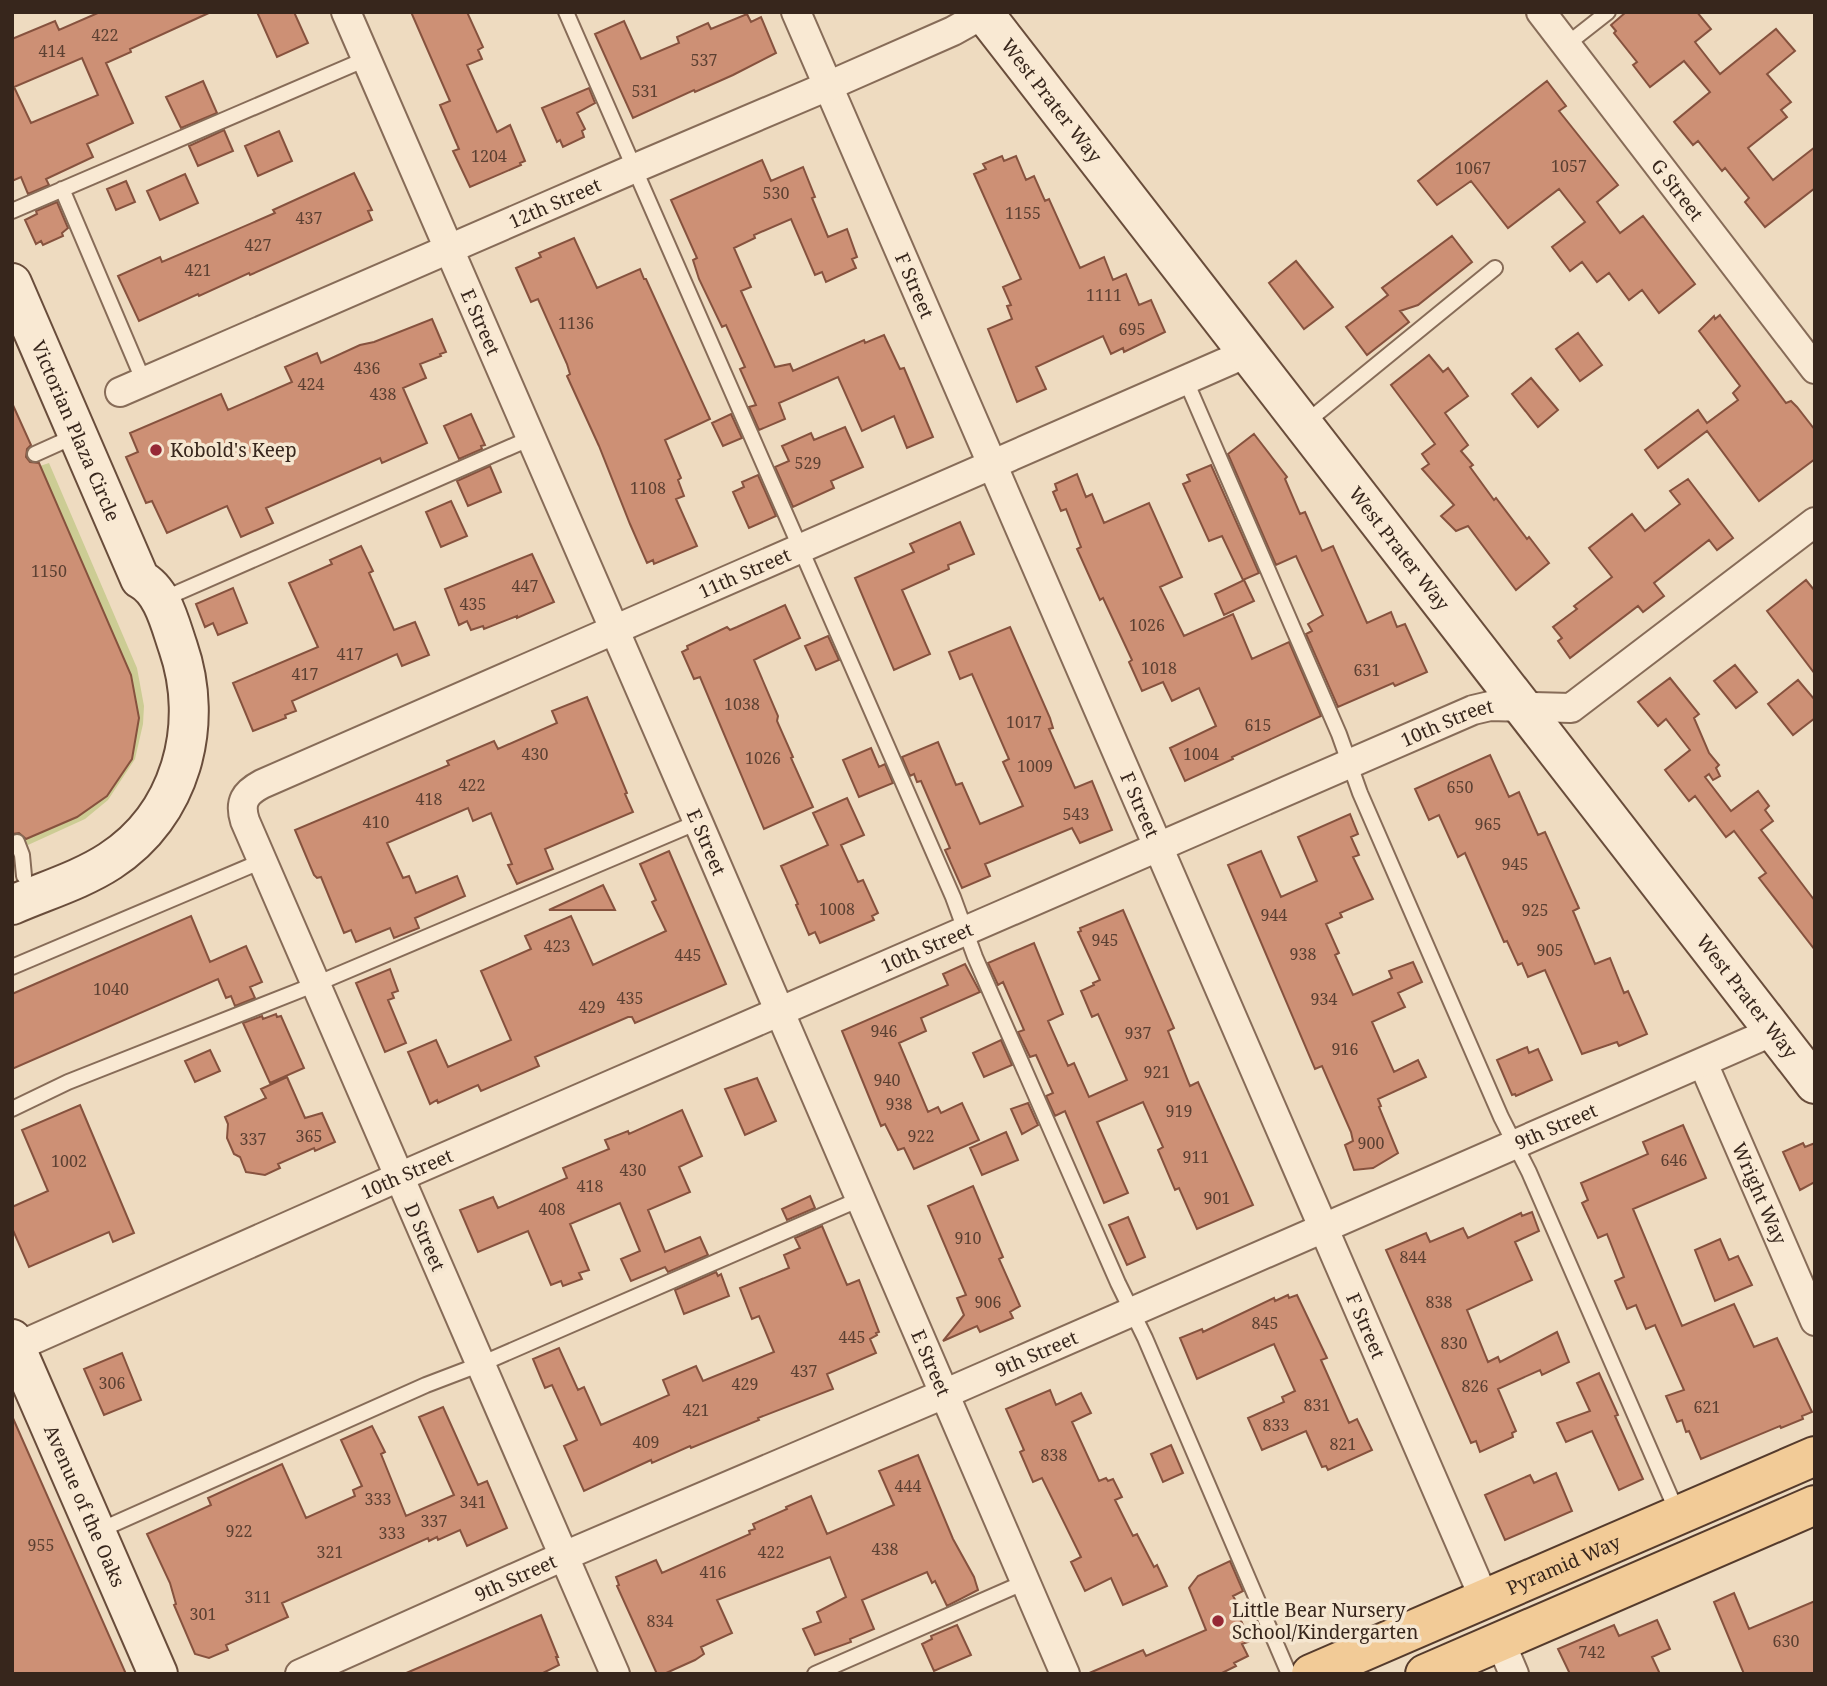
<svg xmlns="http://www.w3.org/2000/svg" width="1827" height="1686" font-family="'Noto Serif',serif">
<rect width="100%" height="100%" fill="#eedbc0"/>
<path fill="#cccc94" d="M49,463L137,668L144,706L143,724L135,759L108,800L85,819L28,845L25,839L77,817L132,759L139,718L131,675L40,466Z"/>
<path fill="#cd9075" stroke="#86523e" stroke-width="2" fill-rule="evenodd" d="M100,12H211L130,49L131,52L106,63L133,123L87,144L93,157L46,179L49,185L28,194L21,177L12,181V39L55,21L59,30ZM82,58L98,95L31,123L14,87Z
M257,12H294L308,43L277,57Z
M411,12H467L483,47L478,50L482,59L467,65L497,132L510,125L525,161L520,163L521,165L470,187L453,151L459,149L440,105L450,101Z
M1626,12H1697L1711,29L1695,42L1720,74L1776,29L1795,51L1767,74L1791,102L1781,110L1787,117L1748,148L1773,180L1815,147V188L1765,227L1745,202L1749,198L1725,168L1722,171L1698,141L1693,145L1674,122L1710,92L1684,61L1650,87L1633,65L1637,62L1614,33L1616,31L1611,25Z
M747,14L751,22L761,17L776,53L733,75L695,92L694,90L633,118L595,34L624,21L641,59L679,43L677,37L708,23L711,29Z
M203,81L217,113L181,128L166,97Z
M1547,81L1566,106L1559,111L1618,185L1597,202L1620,233L1643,216L1695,284L1659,313L1642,290L1629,300L1609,273L1597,282L1582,262L1570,271L1552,247L1585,222L1559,189L1508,228L1471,181L1437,205L1418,181Z
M589,88L595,103L577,113L585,129L582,131L584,137L563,147L560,140L557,142L542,108Z
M224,130L233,151L198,166L189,146Z
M279,131L292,161L258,176L245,146Z
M1002,156L1004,161L1016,156L1026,180L1034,176L1045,201L1049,199L1080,268L1104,257L1113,280L1126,274L1139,305L1151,300L1165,332L1124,352L1123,348L1111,354L1103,336L1036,367L1046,389L1017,402L988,329L1012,319L1007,306L1011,305L1003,287L1021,279L974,174L986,169L983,164Z
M762,160L771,181L803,167L815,197L812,198L828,237L847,229L857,257L852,259L856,268L826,282L822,272L815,275L791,219L754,235L755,238L734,248L751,287L741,291L775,367L790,364L793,371L864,340L865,343L884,335L900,369L904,368L933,437L907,448L894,416L862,431L838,377L779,403L785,419L759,430L749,407L756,405L740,369L745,367L726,325L722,327L699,279L693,260L697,258L671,200Z
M354,173L372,210L368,211L372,220L250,275L249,273L199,296L198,294L139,321L118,276L160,257L162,262L275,213L273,210Z
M185,174L198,203L160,220L147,191Z
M126,181L135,202L116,210L107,189Z
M57,202L68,228L62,233L63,236L43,245L41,241L36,244L25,220L37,214L36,211Z
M1452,236L1472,262L1418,305L1400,311L1409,322L1367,355L1346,327L1388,295L1382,288Z
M574,238L597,288L640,269L644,279H646L710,419L665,440L681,478L678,480L684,496L676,499L697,546L654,564L653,560L647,563L630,524L599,446L567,376L570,374L567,364L538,299L531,302L516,268L541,257L539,253Z
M1296,261L1333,307L1304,329L1269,283Z
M1720,315L1786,403L1791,401L1797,407L1815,430V459L1759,501L1707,431L1658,468L1645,450L1698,410L1707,423L1738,400L1733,393L1740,386L1699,331L1714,316L1715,319Z
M432,319L446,352L440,354L441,356L420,364L426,378L403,388L427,443L382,463L380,458L266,508L273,523L241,537L227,506L167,533L152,501L146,503L126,457L138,452L130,433L221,394L228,410L292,382L285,367L317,353L321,363L360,345L374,342Z
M1578,333L1602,365L1580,381L1556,349Z
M1429,355L1443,372L1448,368L1468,396L1445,413L1468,445L1461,451L1473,465L1470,467L1494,500L1496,498L1527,539L1529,537L1549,563L1516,590L1468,526L1456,531L1441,516L1454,505L1422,469L1429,464L1422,454L1435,444L1391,385Z
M1531,378L1558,410L1538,427L1512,394Z
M12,403L31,445L27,449L26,457L30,462L39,463L131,675L139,718L132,759L107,796L77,817L26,839L19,833L12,834Z
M471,414L485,445L481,446L482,449L459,459L444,426Z
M731,414L742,438L723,446L712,423Z
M845,427L863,467L831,481L834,488L793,507L775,467L789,461L782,446L811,433L814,440Z
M1254,434L1287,477L1285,479L1300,514L1305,512L1322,551L1333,546L1367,623L1391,612L1397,627L1405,624L1427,672L1395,686L1393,683L1338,707L1306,634L1312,631L1308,624L1323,615L1296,556L1276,565L1228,454Z
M1211,465L1259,573L1243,580L1222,536L1209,541L1183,484L1190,481L1187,475Z
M490,466L501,492L468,506L457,481Z
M1077,474L1086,497L1092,494L1104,523L1149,503L1182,577L1160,587L1184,636L1233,614L1252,659L1289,642L1321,716L1232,757L1233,759L1185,781L1170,748L1216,726L1199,688L1172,701L1163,682L1142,691L1129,662L1132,660L1103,598L1100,600L1077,549L1081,547L1066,509L1061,511L1053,492L1057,490L1055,484Z
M758,475L776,516L749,528L733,492L744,487L742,482Z
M1688,479L1733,538L1717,550L1709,540L1654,583L1664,596L1643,612L1638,606L1570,658L1558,641L1562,638L1553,627L1577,609L1574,606L1612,577L1589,548L1632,514L1645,531L1680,504L1670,491Z
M451,501L467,536L441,547L426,512Z
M960,522L974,554L948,565L949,569L902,590L930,654L894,670L855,578L914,552L910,544Z
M361,546L373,571L369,573L394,630L415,622L429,655L402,666L397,654L292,701L296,711L285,715L286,718L253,731L233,683L318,647L289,583L332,564L330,560Z
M532,554L554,602L517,618V616L484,629L483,626L471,630L467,621L459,625L445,589Z
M1244,580L1254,601L1224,615L1215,594Z
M1806,580L1815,591V674L1767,611Z
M233,588L247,623L218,635L213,623L205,627L196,604Z
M785,605L800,638L754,660L778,716L777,721L793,757L791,758L813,807L764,829L700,677L694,679L682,652L688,649L687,646L727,627L730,630L737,627Z
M1010,627L1050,718L1053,728L1049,729L1075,788L1092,781L1112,830L1080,843L1072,828L985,864L990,876L962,888L945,850L950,848L921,781L917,782L914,774L910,776L902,757L938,742L956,785L962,783L980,824L1023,806L1003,762L1009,759L972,674L960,679L949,652Z
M828,636L839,660L816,670L805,646Z
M1735,665L1757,692L1736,708L1714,681Z
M1670,678L1699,714L1694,718L1709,753L1719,765L1716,768L1720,776L1713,780L1709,774L1705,777L1731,811L1758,791L1769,806L1765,810L1773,821L1761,830L1815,901V950L1759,878L1766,873L1734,831L1726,837L1695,796L1689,801L1665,770L1690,750L1666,719L1658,726L1638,702Z
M1798,680L1815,700V718L1793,735L1768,704Z
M587,697L627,793L625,794L633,812L545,849L553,869L517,884L508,865L512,864L491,813L473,821L468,808L387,843L403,878L409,876L416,893L457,876L465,896L415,918L419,928L394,938L390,928L356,942L351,930L344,933L321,877L317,878L314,875L295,830L449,765L447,761L494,741L498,749L557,723L552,711Z
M871,748L879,767L885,764L893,783L859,797L843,760Z
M1490,755L1509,797L1519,792L1538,835L1545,832L1579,908L1573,911L1595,964L1610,958L1624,993L1628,991L1647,1034L1619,1046L1617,1042L1582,1054L1545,970L1528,977L1522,963L1518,965L1507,941L1504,942L1465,853L1458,857L1439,815L1429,820L1415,789Z
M847,798L864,835L841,845L858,882L863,880L878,913L872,916L874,920L820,943L815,932L809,935L796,905L798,904L781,866L828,845L813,813Z
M1350,814L1358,834L1351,837L1359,855L1353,857L1373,899L1340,913L1342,917L1326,924L1339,953L1335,955L1353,995L1392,978L1389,971L1413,962L1422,982L1398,993L1405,1007L1372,1022L1394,1072L1418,1060L1426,1077L1378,1099L1381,1106L1379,1107L1398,1153L1373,1168L1354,1170L1345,1145L1353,1141L1351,1132L1322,1066L1315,1069L1228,865L1261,851L1281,897L1317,881L1298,837Z
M669,851L726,984L635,1023L632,1017H628L591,1033L535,1057L539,1066L481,1091L478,1085L438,1103L437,1100L430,1104L408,1052L436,1040L448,1067L511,1040L481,971L531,949L525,936L571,916L593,965L666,931L652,902L656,900L640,864Z
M603,885L615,910H549Z
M1123,910L1174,1028L1168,1031L1190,1086L1198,1082L1253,1205L1197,1229L1179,1188L1175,1190L1158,1150L1163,1147L1143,1102L1097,1122L1128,1193L1104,1203L1065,1111L1055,1116L1046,1096L1053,1093L1036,1055L1030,1057L1018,1032L1024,1030L1003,982L998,985L988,963L1034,943L1063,1014L1048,1021L1068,1066L1074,1063L1089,1097L1127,1080L1098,1014L1092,1017L1081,991L1094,985L1093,983L1100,980L1078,932L1081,931L1080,928Z
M191,916L210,962L246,946L262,982L250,987L255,998L235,1006L231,996L226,998L218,979L12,1069V994Z
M965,964L980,992L921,1018L926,1031L899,1043L928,1112L938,1107L941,1113L962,1103L979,1140L914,1169L904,1148L898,1150L885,1124L881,1126L842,1031L948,985L943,974Z
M390,969L398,991L392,993L394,998L388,1000L406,1043L385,1052L356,983Z
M276,1014L277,1017L281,1016L304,1068L270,1083L243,1023L262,1016L263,1019Z
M1001,1040L1012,1065L984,1077L973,1053Z
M1527,1047L1529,1053L1538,1049L1552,1080L1516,1096L1515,1094L1512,1095L1497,1060Z
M210,1050L220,1071L195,1082L185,1061Z
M287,1077L305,1118L322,1113L335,1142L315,1151L314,1148L278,1164L280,1168L265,1175L246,1172L240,1157L234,1154L227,1138L228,1124L225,1117L266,1098L261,1089Z
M757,1078L776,1121L745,1135L725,1089Z
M1028,1103L1038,1125L1022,1134L1011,1109Z
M80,1105L134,1233L113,1242L109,1232L29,1267L12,1228V1207L48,1191L22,1130Z
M682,1110L702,1156L679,1167L690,1192L648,1210L665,1252L700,1237L708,1255L668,1272L665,1267L631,1281L621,1259L640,1251L620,1203L570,1224L589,1270L579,1273L582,1279L563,1286L561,1281L551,1285L528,1231L478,1252L460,1210L493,1197L498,1208L567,1178L563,1168L609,1149L605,1140L628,1131L629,1134Z
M1683,1125L1706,1178L1633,1209L1682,1326L1734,1304L1754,1347L1777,1338L1812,1412L1802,1416L1803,1419L1781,1428L1780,1426L1701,1459L1689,1431L1686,1432L1682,1420L1677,1422L1666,1396L1684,1390L1655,1325L1646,1329L1636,1305L1627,1309L1615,1281L1624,1277L1607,1234L1598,1238L1582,1203L1588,1200L1581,1183L1648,1154L1643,1142Z
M1006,1132L1018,1160L982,1175L970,1148Z
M1803,1143L1805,1147L1815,1143V1182L1800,1190L1783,1152Z
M973,1186L1003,1257L999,1259L1020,1306L1010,1312L1013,1318L980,1332L977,1326L943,1341L964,1315L957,1298L966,1295L928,1206Z
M810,1196L815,1208L787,1220L782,1209Z
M1532,1212L1539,1231L1515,1242L1532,1280L1467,1310L1488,1362L1498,1357L1500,1362L1557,1332L1569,1362L1542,1375L1540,1370L1498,1389L1516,1431L1512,1433L1513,1437L1480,1452L1476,1441L1471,1443L1386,1250L1426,1233L1430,1242L1463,1228L1468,1238L1521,1213L1522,1216Z
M1128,1217L1145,1257L1127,1265L1109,1225Z
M822,1226L847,1285L859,1280L879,1332L876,1333L877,1335L870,1339L876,1353L827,1374L833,1389L758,1418L759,1420L691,1448L690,1446L652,1463L651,1460L584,1491L564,1446L577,1440L552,1385L545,1388L533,1359L559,1348L578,1390L584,1387L601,1425L669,1395L663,1380L696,1366L703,1381L774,1352L759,1316L752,1319L740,1288L789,1268L784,1255L800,1248L795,1238Z
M1720,1239L1729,1260L1738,1256L1752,1285L1715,1301L1695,1250Z
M716,1272L718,1276L721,1274L729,1296L684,1314L675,1290Z
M1288,1295L1289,1298L1297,1295L1327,1358L1321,1360L1349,1423L1357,1419L1372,1450L1328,1470L1326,1466L1322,1467L1306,1431L1262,1450L1248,1418L1284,1402L1282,1397L1295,1391L1274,1344L1197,1379L1180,1338L1202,1329L1203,1332L1274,1298L1275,1301Z
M122,1353L141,1400L104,1415L84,1369Z
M1599,1373L1618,1415L1615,1416L1643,1479L1619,1490L1592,1431L1566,1442L1557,1423L1590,1411L1577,1383Z
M1050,1390L1056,1405L1081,1393L1091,1413L1072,1422L1099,1481L1106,1478L1108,1481L1113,1479L1122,1497L1115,1500L1133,1536L1137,1534L1154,1567L1157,1565L1167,1586L1123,1605L1111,1578L1085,1591L1071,1562L1081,1557L1042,1478L1033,1482L1020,1452L1024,1450L1006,1409Z
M443,1407L478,1485L487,1481L507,1528L467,1546L460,1530L438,1540L437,1537L429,1541L428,1538L282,1603L288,1617L226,1645L228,1650L209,1658L195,1654L174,1605L176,1604L170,1583L147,1534L211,1505L208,1498L282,1464L306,1518L355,1496L353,1490L362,1486L341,1440L372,1426L385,1452L381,1454L406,1516L454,1495L419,1417Z
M12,1416L126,1674H12Z
M1171,1445L1183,1473L1163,1482L1151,1454Z
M918,1455L953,1539L974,1577L978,1590L947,1606L935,1581L932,1583L927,1572L862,1600L874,1629L850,1639L851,1642L815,1655L803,1629L821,1622L817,1612L846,1597L830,1557L717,1600L732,1633L701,1647L704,1654L695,1660L664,1674H657L617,1586L619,1585L616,1577L656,1560L662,1573L750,1534L749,1531L755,1529L753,1524L787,1509L786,1507L811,1496L827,1534L894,1505L879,1471Z
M1556,1473L1572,1511L1505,1540L1485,1495L1530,1475L1534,1483Z
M1230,1561L1243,1591L1233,1596L1236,1601L1233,1604L1245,1629L1241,1631L1248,1642L1242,1644L1248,1656L1234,1663L1236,1666L1220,1674H1087L1143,1650L1146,1656L1206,1630L1189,1588L1198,1576Z
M1734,1593L1749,1629L1815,1601V1674H1744L1714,1602Z
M541,1615L558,1657H556L559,1665L541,1674H404Z
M1657,1620L1670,1649L1652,1657L1660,1674H1570L1558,1649L1614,1625L1619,1636Z
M957,1625L971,1655L934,1671L922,1644L932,1639L931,1636Z"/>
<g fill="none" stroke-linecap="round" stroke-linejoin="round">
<g stroke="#876c58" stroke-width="18">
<path id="lane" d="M566,12L953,897L975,957L1118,1283L1145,1338L1289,1674
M1566,45L1608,12
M62,189L144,382
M12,211L366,59
M1186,381L1339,734L1360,793L1501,1117L1529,1172L1678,1514
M1304,424L1495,268
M35,454L75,436
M161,600L531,438
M17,842L22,855L24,876
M12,967L262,861
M12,1109L68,1082L316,984L698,822
M98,1531L426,1385L481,1364L860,1199
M815,1674L1025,1582"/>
</g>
<g stroke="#876c58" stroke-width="32">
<g id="street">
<path id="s1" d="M346,12L698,822L1065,1674"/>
<path id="s2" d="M796,12L1484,1598"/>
<path id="s3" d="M1541,12L1815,369"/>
<path id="s4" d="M120,392L633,169L828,86L953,31L987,12"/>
<path id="s5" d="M1703,1063L1815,1321"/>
<path id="s6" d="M12,1349L399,1177L1473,710L1490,706L1571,708L1815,522"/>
<path d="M1500,1641L1514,1674"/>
<path id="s7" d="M300,1674L564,1556L944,1394L1774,1031"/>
<path id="s8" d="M615,1674L245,821C239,802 245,793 262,784L1247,353"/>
</g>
</g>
<g stroke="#694d3b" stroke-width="42">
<g id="secondary">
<path id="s9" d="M983,12L1815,1084"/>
<path id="s10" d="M12,283L140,579C163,591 170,624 178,647C205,725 181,815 110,861C81,880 44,891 12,905"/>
<path id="s11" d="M12,1339L158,1674"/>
</g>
</g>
<g stroke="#553b2c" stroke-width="42">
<g id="primary">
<path id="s12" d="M1311,1674L1815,1456"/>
<path d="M1425,1674L1815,1505"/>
</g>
</g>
<use href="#lane" stroke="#f9e9d3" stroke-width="14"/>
<use href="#street" stroke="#f9e9d3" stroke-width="28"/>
<use href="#secondary" stroke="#f9e9d3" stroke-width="38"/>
<use href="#primary" stroke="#f2cb97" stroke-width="38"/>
</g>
<g fill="#962835" stroke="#f5e6d0" stroke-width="2.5">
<circle cx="156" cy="450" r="7"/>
<circle cx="1218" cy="1621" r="7"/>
</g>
<g text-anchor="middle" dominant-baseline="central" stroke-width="7" stroke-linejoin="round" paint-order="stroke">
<g font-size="16" fill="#5c4032">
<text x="105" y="35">422</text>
<text x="52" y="51">414</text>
<text x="704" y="60">537</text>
<text x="645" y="91">531</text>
<text x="489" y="156">1204</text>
<text x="1569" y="166">1057</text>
<text x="1473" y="168">1067</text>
<text x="776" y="193">530</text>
<text x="1023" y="213">1155</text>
<text x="309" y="218">437</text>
<text x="258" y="245">427</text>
<text x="198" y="270">421</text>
<text x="1104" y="295">1111</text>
<text x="576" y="323">1136</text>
<text x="1132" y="329">695</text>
<text x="367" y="368">436</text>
<text x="311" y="384">424</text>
<text x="383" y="394">438</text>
<text x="808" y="463">529</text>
<text x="648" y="488">1108</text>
<text x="49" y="571">1150</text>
<text x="525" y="586">447</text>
<text x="473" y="604">435</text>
<text x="1147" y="625">1026</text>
<text x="350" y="654">417</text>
<text x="1159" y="668">1018</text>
<text x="1367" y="670">631</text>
<text x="305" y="674">417</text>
<text x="742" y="704">1038</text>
<text x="1024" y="722">1017</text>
<text x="1258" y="725">615</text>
<text x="535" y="754">430</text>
<text x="1201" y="754">1004</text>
<text x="763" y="758">1026</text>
<text x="1035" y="766">1009</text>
<text x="472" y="785">422</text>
<text x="1460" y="787">650</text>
<text x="429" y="799">418</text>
<text x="1076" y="814">543</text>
<text x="376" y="822">410</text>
<text x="1488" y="824">965</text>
<text x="1515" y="864">945</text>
<text x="837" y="909">1008</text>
<text x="1535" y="910">925</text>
<text x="1274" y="915">944</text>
<text x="1105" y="940">945</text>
<text x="557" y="946">423</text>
<text x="1550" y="950">905</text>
<text x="1303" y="954">938</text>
<text x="688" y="955">445</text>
<text x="111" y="989">1040</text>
<text x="630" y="998">435</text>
<text x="1324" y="999">934</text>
<text x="592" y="1007">429</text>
<text x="884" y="1031">946</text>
<text x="1138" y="1033">937</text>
<text x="1345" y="1049">916</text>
<text x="1157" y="1072">921</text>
<text x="887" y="1080">940</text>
<text x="899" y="1104">938</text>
<text x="1179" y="1111">919</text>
<text x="309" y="1136">365</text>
<text x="921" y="1136">922</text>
<text x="253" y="1139">337</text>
<text x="1371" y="1143">900</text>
<text x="1196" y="1157">911</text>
<text x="1674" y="1160">646</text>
<text x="69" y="1161">1002</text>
<text x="633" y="1170">430</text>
<text x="590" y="1186">418</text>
<text x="1217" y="1198">901</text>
<text x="552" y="1209">408</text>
<text x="968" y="1238">910</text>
<text x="1413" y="1257">844</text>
<text x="988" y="1302">906</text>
<text x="1439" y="1302">838</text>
<text x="1265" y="1323">845</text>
<text x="852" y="1337">445</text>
<text x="1454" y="1343">830</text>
<text x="804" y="1371">437</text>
<text x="112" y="1383">306</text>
<text x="745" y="1384">429</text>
<text x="1475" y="1386">826</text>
<text x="1317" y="1405">831</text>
<text x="1707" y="1407">621</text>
<text x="696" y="1410">421</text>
<text x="1276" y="1425">833</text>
<text x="646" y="1442">409</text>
<text x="1343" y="1444">821</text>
<text x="1054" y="1455">838</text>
<text x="908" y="1486">444</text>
<text x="378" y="1499">333</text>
<text x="473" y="1502">341</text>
<text x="434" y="1521">337</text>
<text x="239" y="1531">922</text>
<text x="392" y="1533">333</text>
<text x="41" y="1545">955</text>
<text x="885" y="1549">438</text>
<text x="330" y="1552">321</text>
<text x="771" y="1552">422</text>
<text x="713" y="1572">416</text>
<text x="258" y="1597">311</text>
<text x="203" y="1614">301</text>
<text x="660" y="1621">834</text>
<text x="1786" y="1641">630</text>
<text x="1592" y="1652">742</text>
</g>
<g font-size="19" fill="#37261c" stroke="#f5e6d0">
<text stroke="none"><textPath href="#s9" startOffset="112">West Prater Way</textPath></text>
<text stroke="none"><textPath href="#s3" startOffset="224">G Street</textPath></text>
<text stroke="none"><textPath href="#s4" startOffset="474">12th Street</textPath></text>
<text stroke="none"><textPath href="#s2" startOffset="298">F Street</textPath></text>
<text stroke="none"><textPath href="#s1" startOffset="338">E Street</textPath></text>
<text stroke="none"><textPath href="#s10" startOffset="161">Victorian Plaza Circle</textPath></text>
<text stroke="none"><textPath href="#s9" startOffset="679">West Prater Way</textPath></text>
<text stroke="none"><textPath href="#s8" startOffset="1502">11th Street</textPath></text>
<text stroke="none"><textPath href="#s6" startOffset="1566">10th Street</textPath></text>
<text stroke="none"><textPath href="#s2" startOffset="864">F Street</textPath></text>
<text stroke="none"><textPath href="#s1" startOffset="905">E Street</textPath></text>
<text stroke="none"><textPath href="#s6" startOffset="999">10th Street</textPath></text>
<text stroke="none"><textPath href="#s9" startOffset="1246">West Prater Way</textPath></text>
<text stroke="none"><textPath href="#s7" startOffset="1370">9th Street</textPath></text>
<text stroke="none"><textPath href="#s6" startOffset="432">10th Street</textPath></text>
<text stroke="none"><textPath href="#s5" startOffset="142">Wright Way</textPath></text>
<text transform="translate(425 1237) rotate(66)">D Street</text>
<text stroke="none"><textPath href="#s2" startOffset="1432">F Street</textPath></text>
<text stroke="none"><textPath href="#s7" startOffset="803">9th Street</textPath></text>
<text stroke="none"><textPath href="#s1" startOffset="1472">E Street</textPath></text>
<text stroke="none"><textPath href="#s11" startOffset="182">Avenue of the Oaks</textPath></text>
<text stroke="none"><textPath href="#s12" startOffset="275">Pyramid Way</textPath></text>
<text stroke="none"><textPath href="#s7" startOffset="236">9th Street</textPath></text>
</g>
<g font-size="19" fill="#37261c" stroke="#f5e6d0" text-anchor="start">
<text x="170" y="450">Kobold's Keep</text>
<text x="1232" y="1610">Little Bear Nursery<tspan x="1232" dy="22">School/Kindergarten</tspan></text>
</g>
</g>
<rect width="1827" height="1686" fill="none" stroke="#37261c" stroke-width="28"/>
</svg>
